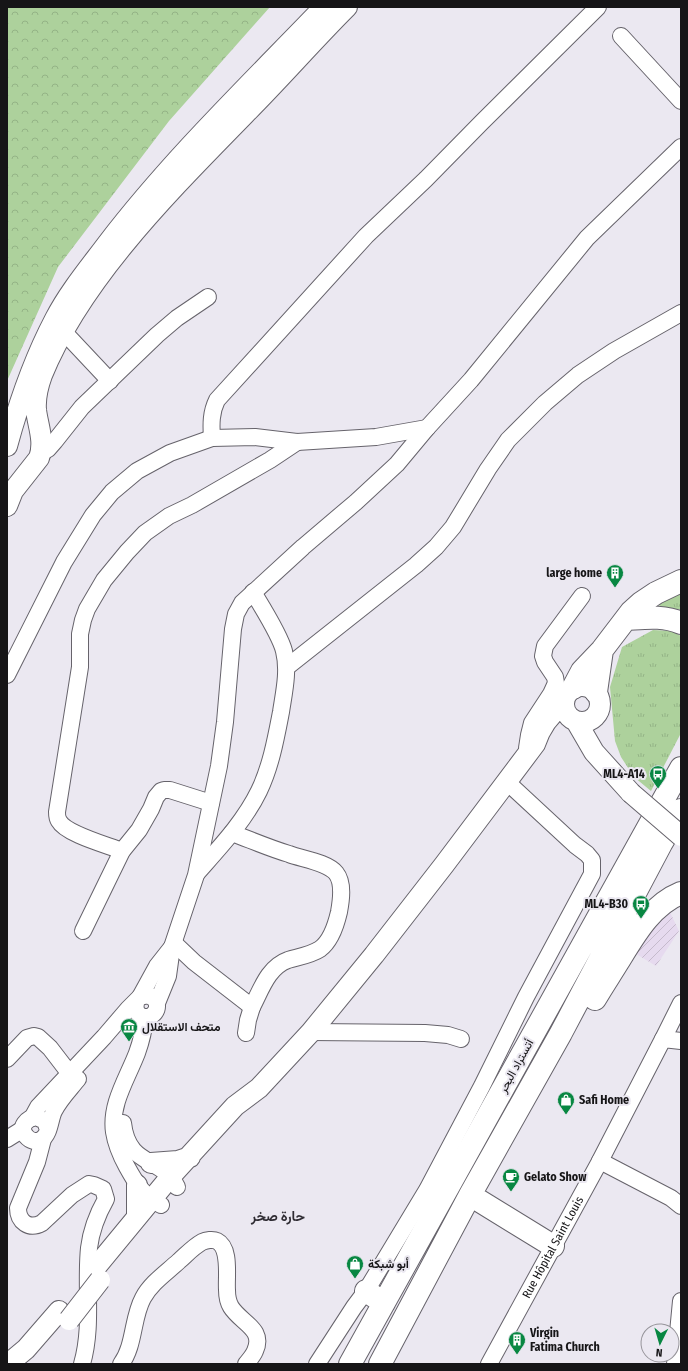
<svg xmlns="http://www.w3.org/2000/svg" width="688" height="1371" font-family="'Fira Sans Condensed',Vazirmatn,sans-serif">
<defs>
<pattern id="industrial-furrows" width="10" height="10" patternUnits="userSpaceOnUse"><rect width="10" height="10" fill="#e6daef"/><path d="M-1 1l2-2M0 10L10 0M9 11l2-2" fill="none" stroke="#c5bacc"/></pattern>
<pattern id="grass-tufts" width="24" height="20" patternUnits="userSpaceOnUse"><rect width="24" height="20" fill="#add19c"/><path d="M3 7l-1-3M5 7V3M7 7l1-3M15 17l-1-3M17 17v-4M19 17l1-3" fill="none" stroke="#94b386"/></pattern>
<pattern id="forest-crowns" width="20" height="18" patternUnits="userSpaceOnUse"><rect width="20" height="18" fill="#add19c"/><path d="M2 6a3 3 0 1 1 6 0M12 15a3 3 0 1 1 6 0" fill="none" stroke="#94b386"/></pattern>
</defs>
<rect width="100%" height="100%" fill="#ebe8f1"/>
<path fill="url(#industrial-furrows)" d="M668,908L679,931L656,966L633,952Z"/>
<path fill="url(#grass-tufts)" d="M681,593V610L678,609H662L658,604Z
M653,630L672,631L681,636V733L651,791L634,777L621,757L615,741L610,687L622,647Z"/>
<path fill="url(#forest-crowns)" d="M7,7H270L169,121L58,267L7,381Z"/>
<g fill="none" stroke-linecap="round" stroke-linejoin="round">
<g stroke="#66636b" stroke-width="18">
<g id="minor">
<path d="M621,36L681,101"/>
<path d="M63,331L110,381"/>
<path d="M212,438C211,424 211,412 217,400L366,236L426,179L482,122L598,7"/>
<path d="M41,453L48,449L55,441L82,407L157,335L177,318L208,297"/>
<path d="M287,667L416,565L436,547L453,527L488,469L508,440L545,403L578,375L614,351L681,313"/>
<path d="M7,675L64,562L93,515L112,492L137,471L170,453L212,438L255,437L297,442L376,437L427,428"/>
<path d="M527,748L529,735L532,723L551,694L556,683L555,677L545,662L543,656L545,646L582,596"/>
<path d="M122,851C107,845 66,834 59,821C57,818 57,815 57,812L80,667V634L83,620L87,609L104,580L127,552L145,533L169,516L192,505L270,460L297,442"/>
<path d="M197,873C219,848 244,822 259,791C271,766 276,738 281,712C284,692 289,671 284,651C280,635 262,607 253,592"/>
<path d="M83,931L122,851L139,830L151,809L156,797L161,791L164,790H170L211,803"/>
<path d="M174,943L194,962L252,1007C261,990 268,967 288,960C298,957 311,955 320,949C331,941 336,925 339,912C341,901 344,883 336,873C327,862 302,859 289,854C269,848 251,840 232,833"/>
<path d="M140,997L157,966L172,947"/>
<path d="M157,1003L168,976L172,947L196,875L219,766L225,722L233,629L236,614L242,603L303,547L356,502L397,464L427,428L471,380L587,238L681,147"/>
<path d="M145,1017C144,1030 141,1042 137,1053C127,1079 110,1104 114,1132C116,1145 121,1156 127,1167C137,1185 142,1194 161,1205"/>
<path d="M311,1032L425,1033L448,1035L461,1039"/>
<path d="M246,1033L248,1020L252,1007"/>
<path d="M663,1039L681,1003"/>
<path d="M7,1059L27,1038L34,1036L38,1037L50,1048L70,1074"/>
<path d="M32,1118L38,1107L104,1037L128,1009L140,997L148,995L155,999C159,1007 157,1013 149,1017C138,1018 133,1010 137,1000"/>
<path d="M123,1123C128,1168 162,1156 177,1187"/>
<path d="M48,1130L45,1121L36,1117C27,1118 18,1127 26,1136C30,1141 37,1143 42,1139C50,1134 50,1119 54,1111C60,1099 70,1089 78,1079"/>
<path d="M7,1139L23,1129"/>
<path d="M43,1139L37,1162L18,1208C18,1222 29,1230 42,1223L72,1195L89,1184L94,1185L103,1189L106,1199C97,1215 91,1231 89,1248C85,1287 93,1326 82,1364"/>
<path d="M600,1161L671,1198L681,1206"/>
<path d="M121,1364C135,1345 132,1318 143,1298C151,1283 166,1273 179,1261C186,1255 193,1247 202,1242C206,1240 213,1239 217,1241C231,1248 226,1277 227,1290C227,1296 228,1302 231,1307C241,1323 265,1329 255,1351C253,1356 249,1360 246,1364"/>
<path d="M317,1364L354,1307L366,1291L427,1190L482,1086L526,997L592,874V860L587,854L575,845L506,781"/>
<path id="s1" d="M489,1364L600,1161L663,1039L681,1041"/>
<path d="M675,1364L681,1301"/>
</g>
</g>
<g stroke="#66636b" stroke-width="22">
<path id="major" d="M7,446C19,402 34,359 55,319C69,292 89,268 107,244C172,159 250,84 324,7
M7,506L13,491L39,458C45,442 38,426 36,410C35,398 38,386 42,375C82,277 172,189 245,114C280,79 312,42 347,7
M564 704a18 18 0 1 1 36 0a18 18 0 1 1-36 0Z
M576,721L594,752L631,793
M151,1163L178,1161L190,1157
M137,1185V1217
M91,1273L171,1176L235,1106L259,1088L311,1032L374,955L444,865L535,744C540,729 550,714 563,705
M8,1364L26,1349L59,1311"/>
</g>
<g stroke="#66636b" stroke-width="24">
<path id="highway" d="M626,619C644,618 663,615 681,623
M573,688L582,671L602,650L631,612L641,603L656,593L681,581
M596,692L602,650
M595,999C602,987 610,975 618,962C634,936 651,905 681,893
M470,1195L553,1246
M366,1291L384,1303
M350,1364L681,768
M380,1364L470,1195L561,1033L661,844L681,810"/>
</g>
<use href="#minor" stroke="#fff" stroke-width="16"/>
<use href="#major" stroke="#fff" stroke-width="20"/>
<use href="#highway" stroke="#fff" stroke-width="22"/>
<g stroke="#66636b" stroke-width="22" stroke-linecap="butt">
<path id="major-bridge" d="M631,793L681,836
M69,1320L100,1280"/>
</g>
<use href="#major-bridge" stroke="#fff" stroke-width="20"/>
</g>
<defs>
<g id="building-pin" transform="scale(0.9)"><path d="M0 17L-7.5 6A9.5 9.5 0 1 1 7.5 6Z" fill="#088742" stroke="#ebe8f1"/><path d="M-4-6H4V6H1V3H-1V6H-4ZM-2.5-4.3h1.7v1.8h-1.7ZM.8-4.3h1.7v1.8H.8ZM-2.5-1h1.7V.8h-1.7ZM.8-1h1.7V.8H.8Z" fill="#fff"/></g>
<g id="bus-pin" transform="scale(0.9)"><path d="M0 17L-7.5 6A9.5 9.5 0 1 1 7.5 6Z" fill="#088742" stroke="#ebe8f1"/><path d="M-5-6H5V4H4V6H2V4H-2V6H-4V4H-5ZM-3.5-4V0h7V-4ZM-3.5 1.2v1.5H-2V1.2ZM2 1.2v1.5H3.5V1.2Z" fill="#fff"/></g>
<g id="museum-pin" transform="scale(0.9)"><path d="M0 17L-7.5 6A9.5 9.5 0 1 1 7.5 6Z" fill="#088742" stroke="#ebe8f1"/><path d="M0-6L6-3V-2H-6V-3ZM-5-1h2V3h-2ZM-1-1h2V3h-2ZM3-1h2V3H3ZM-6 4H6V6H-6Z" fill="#fff"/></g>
<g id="shop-pin" transform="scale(0.9)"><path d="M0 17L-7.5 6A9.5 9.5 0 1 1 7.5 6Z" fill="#088742" stroke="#ebe8f1"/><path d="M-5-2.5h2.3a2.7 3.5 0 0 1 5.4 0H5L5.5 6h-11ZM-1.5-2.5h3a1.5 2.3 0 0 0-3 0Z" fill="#fff"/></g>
<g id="cafe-pin" transform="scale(0.9)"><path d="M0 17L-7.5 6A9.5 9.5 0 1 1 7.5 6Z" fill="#088742" stroke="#ebe8f1"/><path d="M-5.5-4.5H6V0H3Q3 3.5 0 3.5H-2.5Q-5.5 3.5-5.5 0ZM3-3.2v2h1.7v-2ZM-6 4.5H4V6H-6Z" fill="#fff"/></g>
</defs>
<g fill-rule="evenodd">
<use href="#building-pin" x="615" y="573"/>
<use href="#bus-pin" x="658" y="774"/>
<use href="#bus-pin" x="641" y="904"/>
<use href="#museum-pin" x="129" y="1027"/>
<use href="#shop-pin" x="566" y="1100"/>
<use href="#cafe-pin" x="511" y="1177"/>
<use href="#shop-pin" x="355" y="1264"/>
<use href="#building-pin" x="517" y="1340"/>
</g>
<g text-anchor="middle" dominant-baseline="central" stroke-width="4" stroke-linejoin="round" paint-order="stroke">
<g font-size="12" font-weight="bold" fill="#161517" stroke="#ebe8f1" text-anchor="start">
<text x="602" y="573" text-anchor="end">large home</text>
<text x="645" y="774" text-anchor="end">ML4-A14</text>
<text x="628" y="904" text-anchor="end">ML4-B30</text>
<text x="142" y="1027">متحف الاستقلال</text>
<text x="579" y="1100">Safi Home</text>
<text x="524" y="1177">Gelato Show</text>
<text x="368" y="1264">أبو شبكة</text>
<text x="530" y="1333">Virgin<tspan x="530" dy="14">Fatima Church</tspan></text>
</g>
<g font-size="12" fill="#161517" stroke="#ebe8f1">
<text transform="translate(516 1066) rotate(-61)">أتستراد البحر</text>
<text stroke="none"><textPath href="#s1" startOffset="133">Rue Hôpital Saint Louis</textPath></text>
</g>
<g font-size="14" font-weight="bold" fill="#2f2c33" stroke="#ebe8f1">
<text x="278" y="1216">حارة صخر</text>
</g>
</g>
<rect width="688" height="1371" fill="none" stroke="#161517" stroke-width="16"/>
<g transform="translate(660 1343) rotate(185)"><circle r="19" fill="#ebe8f1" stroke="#96949a"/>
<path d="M0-3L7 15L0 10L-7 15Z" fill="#088742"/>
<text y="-6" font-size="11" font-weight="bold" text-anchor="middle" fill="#161517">N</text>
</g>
</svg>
